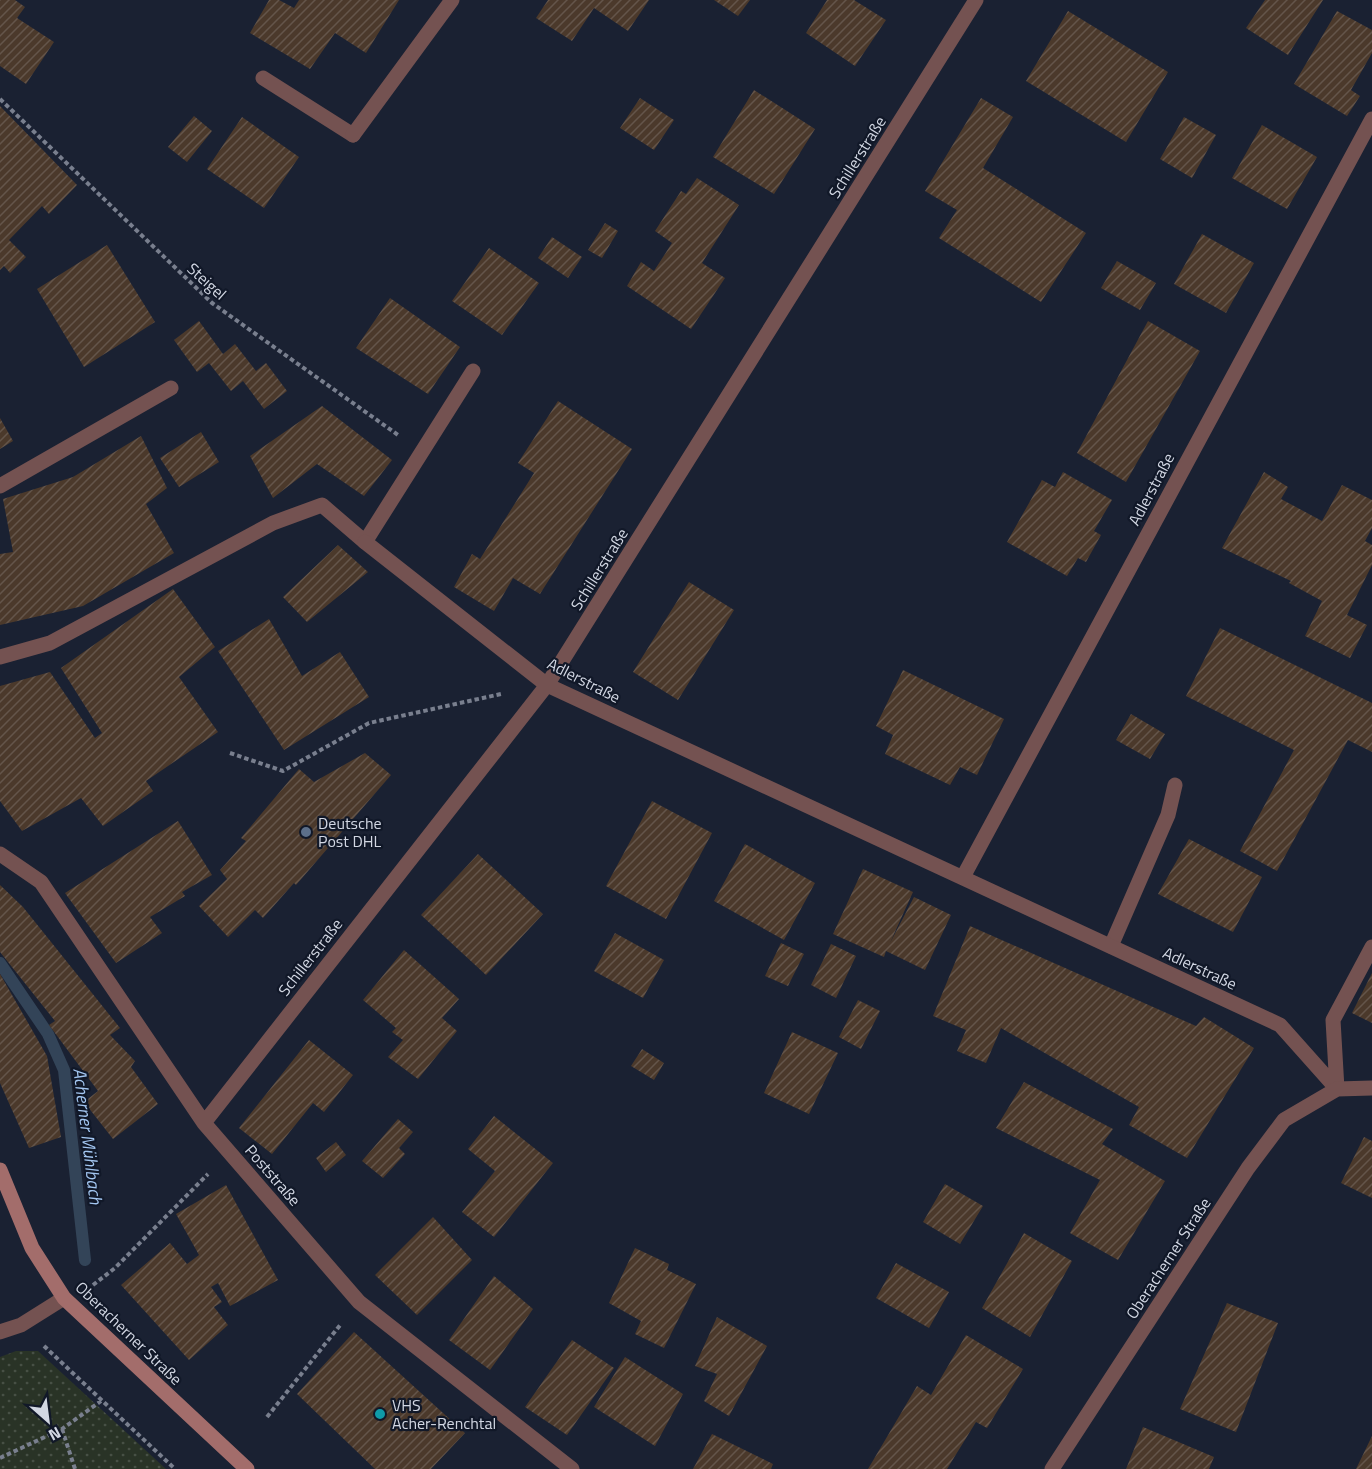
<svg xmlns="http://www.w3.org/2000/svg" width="1372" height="1469" font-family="'Titillium Web',sans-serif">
<defs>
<pattern id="park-dots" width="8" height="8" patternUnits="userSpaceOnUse" patternTransform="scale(1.5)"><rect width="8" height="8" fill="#293326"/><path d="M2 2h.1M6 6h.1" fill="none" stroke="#475045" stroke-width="1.8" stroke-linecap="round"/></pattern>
<pattern id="building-hatch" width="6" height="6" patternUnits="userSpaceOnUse" patternTransform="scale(1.5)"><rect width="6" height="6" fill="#4b392b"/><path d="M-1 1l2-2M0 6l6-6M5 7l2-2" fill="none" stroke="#64554a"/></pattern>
</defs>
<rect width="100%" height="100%" fill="#1a2132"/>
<path fill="url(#park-dots)" d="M16,1351H38L166,1469H0V1357Z"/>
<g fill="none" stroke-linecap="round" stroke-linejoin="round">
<path stroke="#334458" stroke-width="12" d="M0,963L48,1034L64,1070L85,1260"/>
</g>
<path fill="url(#building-hatch)" d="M0,0H15L25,7L17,18L54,42L26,84L0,66Z
M269,0H279L294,8L299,0H399L366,53L335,33L310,69L250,33Z
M548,0H649L628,31L594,8L572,41L536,18Z
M714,0H750L738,16Z
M827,0H854L886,20L855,66L806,33Z
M1265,0H1323L1288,55L1246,28Z
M1068,11L1168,72L1126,142L1026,81Z
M1337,11L1372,30V53L1351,90L1360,96L1347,116L1294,84Z
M754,90L815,129L774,194L713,157Z
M640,98L674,120L654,150L620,128Z
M981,98L1013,117L983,168L1086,233L1041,302L939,238L957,210L925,191Z
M0,106L77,185L49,214L42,206L9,240L26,257L10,273L4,266L0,270Z
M194,116L212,131L187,162L168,147Z
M242,117L299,157L264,208L207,169Z
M1184,117L1216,135L1192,178L1160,159Z
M1262,125L1317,157L1287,209L1232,178Z
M697,178L739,205L702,263L725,278L691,329L627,286L641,262L654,271L672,243L655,231L681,191L686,194Z
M605,223L618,231L602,258L588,250Z
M1202,234L1254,263L1226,313L1174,284Z
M552,237L582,257L568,278L538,258Z
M107,245L155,322L84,367L37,289Z
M489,248L539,283L502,335L452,301Z
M1117,261L1156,283L1140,310L1101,288Z
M390,298L460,347L428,394L356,348Z
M199,321L223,354L235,344L256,371L266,363L287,391L264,409L243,381L231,391L209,363L197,372L174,340Z
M1148,321L1200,351L1126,482L1077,453Z
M558,401L632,449L540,594L513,578L494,611L454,587L472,554L480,559L534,473L518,463Z
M322,406L392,460L364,496L317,464L273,498L250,456Z
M0,418L13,441L0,449Z
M201,432L219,462L179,487L160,458Z
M141,436L167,488L146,504L174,553L83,606L0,625V554L13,552L3,499L73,477Z
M1063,472L1112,500L1094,531L1101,535L1086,562L1078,558L1067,576L1007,542L1042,480L1055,487Z
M1264,472L1288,487L1281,499L1322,521L1342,485L1372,500V528L1365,541L1372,545V565L1347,615L1367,625L1350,658L1305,636L1322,601L1289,583L1291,581L1222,548Z
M338,545L368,572L307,622L283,597Z
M689,582L734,610L678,700L633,672Z
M173,589L215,647L179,677L218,732L146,781L153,791L103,826L81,798L22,831L0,801V686L50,672L95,738L102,733L61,668Z
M269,619L302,676L340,652L369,697L284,750L218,651Z
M1220,628L1372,703V752L1348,740L1277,871L1240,851L1294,750L1186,696Z
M903,670L1004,719L977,775L960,767L950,785L885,754L893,735L876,726Z
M1131,714L1165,734L1150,759L1116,740Z
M365,753L391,775L296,885L294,883L263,918L255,910L228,937L199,906L227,879L220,870L246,841L241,838L299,769L314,782Z
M652,801L712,833L666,919L606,886Z
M178,821L212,875L182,892L185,896L150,917L162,933L116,963L65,893Z
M1189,839L1262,877L1233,932L1158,894Z
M745,844L815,883L784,940L714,901Z
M478,854L543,914L486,975L421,915Z
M863,869L913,892L890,943L914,897L951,915L925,970L886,951L884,957L833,934Z
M0,885L23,907L120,1028L110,1035L135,1061L131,1067L158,1104L113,1139L84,1102L98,1091L49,1025L55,1021L0,952Z
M970,926L1196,1026L1204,1017L1254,1048L1187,1158L1129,1125L1139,1107L1001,1028L986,1063L957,1051L966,1030L933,1016Z
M615,933L664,960L643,998L594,971Z
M781,943L804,954L788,986L765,976Z
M831,944L856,956L836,998L811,985Z
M404,950L459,999L442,1018L457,1031L418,1079L388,1057L403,1040L392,1032L396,1028L363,1000Z
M1372,973V1023L1352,1013Z
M0,974L47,1056L61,1137L29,1148L0,1083Z
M858,1000L880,1011L861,1049L839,1037Z
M792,1032L838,1053L809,1114L764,1093Z
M309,1040L353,1075L324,1112L313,1103L272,1154L239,1128Z
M642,1049L664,1063L654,1080L631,1066Z
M1024,1082L1113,1129L1102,1144L1165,1181L1118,1260L1070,1233L1100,1180L996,1128Z
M494,1116L553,1163L494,1237L462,1212L495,1171L468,1149Z
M398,1119L413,1132L399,1148L405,1154L383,1178L362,1161Z
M1364,1137L1372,1141V1198L1341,1183Z
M336,1142L346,1155L326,1172L316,1158Z
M945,1184L983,1206L960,1244L923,1222Z
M226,1185L278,1280L230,1306L218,1283L211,1287L222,1302L214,1307L228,1325L189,1360L121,1285L170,1243L187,1264L199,1255L176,1214Z
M433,1217L472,1260L417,1315L375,1275Z
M1024,1233L1072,1261L1030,1337L982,1308Z
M635,1248L669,1264L667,1270L696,1284L664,1348L635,1334L641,1321L609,1303Z
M896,1263L949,1292L929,1328L876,1298Z
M494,1276L533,1309L490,1370L449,1340Z
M1227,1303L1278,1323L1236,1432L1180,1409Z
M717,1317L767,1346L729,1416L704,1401L717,1374L695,1366Z
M354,1332L465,1433L431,1469H375L297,1394Z
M966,1335L1023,1369L987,1428L976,1422L947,1469H868L917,1386L931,1395Z
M572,1340L614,1368L567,1435L525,1407Z
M625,1357L683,1394L655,1446L594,1407Z
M1143,1427L1214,1457L1209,1469H1126Z
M712,1434L773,1464L771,1469H693Z
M1372,1436V1469H1356Z"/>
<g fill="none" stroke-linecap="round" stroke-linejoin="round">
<path stroke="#797f8e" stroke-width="4" stroke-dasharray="4.5 3" stroke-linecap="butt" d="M0,99L212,303L398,435
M230,753L283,771L369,723L501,694
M93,1285L115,1268L208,1174
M44,1346L175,1469
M267,1417L341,1324
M62,1429L75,1469
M0,1458L62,1429L101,1401"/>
<path stroke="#745251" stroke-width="15" d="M263,78L353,135
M0,486L171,388
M0,657L50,643L273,523L322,505L365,542L473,371
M1111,946L1168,815L1175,785
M0,1332L21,1325L64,1298"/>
<path stroke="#745251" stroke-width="15" d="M353,135L452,0
M365,542L547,685L1280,1025L1337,1089
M0,854L41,882L204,1123L359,1302L572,1469
M963,877L1372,119
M1337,1089L1333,1020L1372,947
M204,1123L547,685L976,0"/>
<path stroke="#745251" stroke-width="15" d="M1052,1469L1248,1168L1284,1120L1337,1089L1372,1088"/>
<path stroke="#a36d6b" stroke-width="15" d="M0,1170L32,1248L64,1298L247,1469"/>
</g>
<circle fill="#5c6f8a" stroke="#111828" stroke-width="2" cx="306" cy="832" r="6"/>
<circle fill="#0f9aa8" stroke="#111828" stroke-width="2" cx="380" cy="1414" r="6"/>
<g text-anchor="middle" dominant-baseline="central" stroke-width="4.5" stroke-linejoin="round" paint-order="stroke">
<g font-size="16" fill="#d2d7e3" stroke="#111828">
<text transform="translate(857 157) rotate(-58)">Schillerstraße</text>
<text transform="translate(207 281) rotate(42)">Steigel</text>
<text transform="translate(1151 489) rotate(-62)">Adlerstraße</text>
<text transform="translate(599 569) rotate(-58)">Schillerstraße</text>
<text transform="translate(584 680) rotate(27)">Adlerstraße</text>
<text transform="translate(310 957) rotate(-52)">Schillerstraße</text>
<text transform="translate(1200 968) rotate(25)">Adlerstraße</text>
<text transform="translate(273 1175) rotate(49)">Poststraße</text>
<text transform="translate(1168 1258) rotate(-57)">Oberacherner Straße</text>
<text transform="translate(129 1333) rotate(44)">Oberacherner Straße</text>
</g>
<g font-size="16" fill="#d2d7e3" stroke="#111828" text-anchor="start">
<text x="318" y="823">Deutsche<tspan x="318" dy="18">Post DHL</tspan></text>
<text x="392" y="1405">VHS<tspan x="392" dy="18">Acher-Renchtal</tspan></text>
</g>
<g font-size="18" font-style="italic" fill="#a3c6f1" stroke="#111828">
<text transform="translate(88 1136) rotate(83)">Acherner Mühlbach</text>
</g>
</g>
<g transform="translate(48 1421) rotate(152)" stroke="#111828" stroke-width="4.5" paint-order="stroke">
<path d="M0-4.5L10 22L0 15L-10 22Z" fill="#d2d7e3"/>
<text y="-9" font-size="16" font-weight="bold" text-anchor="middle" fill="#d2d7e3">N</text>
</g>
</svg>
